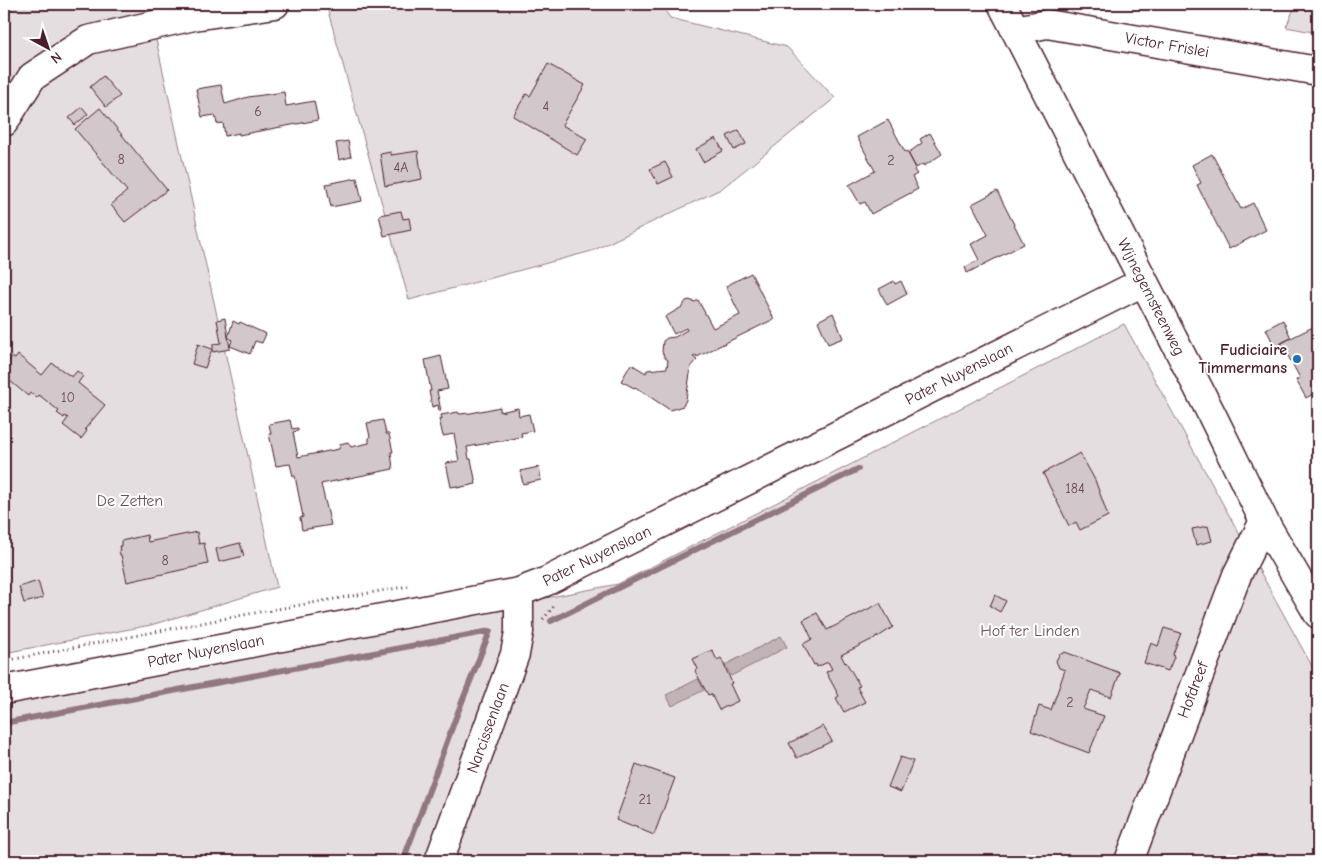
<svg xmlns="http://www.w3.org/2000/svg" width="1322" height="865" font-family="'Comic Neue',sans-serif">
<rect width="100%" height="100%" fill="#fff"/>
<filter id="ink" filterUnits="userSpaceOnUse"><feTurbulence type="fractalNoise" baseFrequency=".02" numOctaves="2"/><feDisplacementMap in="SourceGraphic" scale="10" xChannelSelector="R" yChannelSelector="G"/><feConvolveMatrix kernelMatrix="1 2 1 2 8 2 1 2 1" color-interpolation-filters="sRGB"/></filter>
<g filter="url(#ink)">
<path fill="#e5dee0" stroke="#987e86" d="M4,4H201L151,17L277,587L151,625L4,653Z
M326,4H661L670,18L787,47L835,98L721,189L592,251L409,300Z
M1296,4H1318V33L1286,27Z
M1124,324L1318,677V861H4V703L618,584Z"/>
<path fill="#c1b3b6" stroke="#91787e" d="M781,636L787,647L731,676L725,665Z
M698,679L704,690L672,706L666,695Z"/>
<g fill="none" stroke-linecap="round" stroke-linejoin="round">
<path stroke="#91787e" stroke-width="6" d="M551,621L858,469
M4,723L490,631L456,717L403,861"/>
</g>
<path fill="#d2c7cb" stroke="#4a1f2b" d="M548,64L585,85L562,125L587,139L577,155L513,116L526,94L530,96Z
M103,76L120,96L106,107L90,87Z
M221,85L225,104L248,97L284,92L286,106L314,101L318,120L239,135V133L225,136L223,123L217,124L215,115L202,117L196,89Z
M82,107L88,114L75,125L69,118Z
M100,108L167,190L125,222L111,205L127,191L75,129Z
M888,120L905,152L907,151L916,168L914,170L917,174L912,177L918,189L871,214L865,202L860,204L849,185L875,171L857,137Z
M739,130L746,144L734,150L727,136Z
M930,133L942,154L924,166L923,164L916,168L908,153L922,143L920,139Z
M716,138L723,151L703,162L696,149Z
M348,141L351,157L339,160L336,143Z
M418,151L422,179L385,186L380,154L391,152V155Z
M1212,154L1241,209L1253,203L1266,230L1229,249L1197,185L1201,183L1192,165Z
M665,162L673,177L658,184L650,169Z
M357,178L362,201L331,207L326,184Z
M997,191L1024,244L967,273L965,267L979,260L971,244L988,235L972,204Z
M401,211L403,219L409,218L411,230L384,236L379,215Z
M751,273L774,319L697,357L696,355L693,357L697,360L691,367L686,400L683,406L670,410L635,387L634,388L621,381L631,364L646,373L647,370L667,368L668,360L665,358L662,352L663,341L667,338L675,337L687,330L686,328L674,334L665,317L682,307L686,301L689,300L695,302L698,300L713,328L740,315L726,286Z
M894,281L895,284L901,281L907,294L887,305L879,289Z
M833,313L843,338L828,344L818,321Z
M225,318L230,349L213,352V344L221,343L217,320Z
M1283,320L1291,338L1275,347L1266,329Z
M233,321L239,324L240,322L266,334L262,343L255,341L250,354L230,346L232,340L228,337Z
M1313,327L1318,338V343L1316,344L1318,349V391L1306,398L1296,380L1300,378L1281,343Z
M198,344L212,349L205,368L192,364Z
M18,355L42,375L52,363L72,377L77,371L83,376L78,383L105,405L85,429L87,431L81,439L63,425L68,418L65,416L64,418L57,413L59,411L39,395L37,398L30,393L28,396L4,376L5,372L4,367L12,357L15,359Z
M441,356L448,389L437,391L441,411H439L438,405L432,407L429,391H431L425,360Z
M500,407V412L518,408L519,416L529,414L533,431L521,433L522,437L467,447L469,459H471L476,484L457,488V486L451,487L446,463L459,461L454,434L443,436L439,419H442L441,415L458,412L459,414L471,413Z
M290,420L292,429L298,428V431L293,432L298,457L339,449L340,444L348,442L351,447L369,443V437H370L367,423L383,420L386,434H389L393,452H391L393,469L321,484L331,525L302,530L300,518L303,517L295,476H293L290,464L276,466L269,434H271L269,424Z
M1080,453L1095,480L1108,516L1080,530L1076,522L1069,526L1043,473Z
M539,467L541,480L523,484L520,471Z
M1208,526L1212,541L1196,545L1192,529Z
M197,532L199,544L204,543L208,564L127,582L121,555H120L119,550H120L119,546H121V541L147,535L148,542Z
M240,543L244,556L219,562L216,549Z
M38,581L43,598L24,603L19,587Z
M995,595L1006,601L1000,612L990,606Z
M880,603L893,627L881,635L841,655L845,663L846,662L860,686L857,687L865,702L844,712L836,698L839,696L826,672L832,669L828,662L817,667L816,664L814,665L803,644L812,639L803,620L817,613L827,630Z
M1164,628L1181,633L1173,654L1174,657L1168,671L1144,663L1151,643L1158,646Z
M712,650L717,660L721,658L732,683L730,684L738,701L719,710L711,694L708,695L695,671L698,669L693,659Z
M1065,652L1120,673L1111,697L1091,690L1083,709L1104,716L1089,753L1031,731L1039,706L1051,710L1065,670L1059,668L1056,661L1059,655Z
M823,726L832,741L797,758L789,743Z
M900,757L913,761L901,792L888,787Z
M636,764L675,778L654,835L637,828L638,827L633,825V827L616,820Z"/>
<g fill="none" stroke-linecap="round" stroke-linejoin="round">
<g stroke="#4a1f2b" stroke-width="31">
<path id="minor" d="M1002,4L1212,415L1264,521L1318,614
M1015,30L1047,24L1318,71
M4,122L32,77L88,40L194,16L275,4
M4,690L519,592L545,582L1143,282
M439,861L515,654L519,632V592
M1129,861L1237,575L1264,521"/>
</g>
<path stroke="#4a1f2b" stroke-width="3" stroke-dasharray="1 4" stroke-linecap="butt" d="M543,619L555,605
M4,661L243,615L409,586"/>
<use href="#minor" stroke="#fff" stroke-width="28"/>
</g>
</g>
<circle fill="#1f6fb2" stroke="#fff" stroke-width="2" cx="1297" cy="359" r="5"/>
<g text-anchor="middle" dominant-baseline="central" stroke-width="4" stroke-linejoin="round" paint-order="stroke">
<g font-size="14" fill="#6c4953">
<text x="546" y="106">4</text>
<text x="258" y="111">6</text>
<text x="121" y="159">8</text>
<text x="891" y="160">2</text>
<text x="401" y="167">4A</text>
<text x="68" y="397">10</text>
<text x="1075" y="488">184</text>
<text x="165" y="560">8</text>
<text x="1070" y="702">2</text>
<text x="645" y="799">21</text>
</g>
<g font-size="16" fill="#4a1f2b" stroke="#fff">
<text transform="translate(1167 45) rotate(10)">Victor Frislei</text>
<text transform="translate(1151 297) rotate(63)">Wijnegemsteenweg</text>
<text transform="translate(959 374) rotate(-27)">Pater Nuyenslaan</text>
<text transform="translate(597 556) rotate(-26)">Pater Nuyenslaan</text>
<text transform="translate(206 651) rotate(-11)">Pater Nuyenslaan</text>
<text transform="translate(1193 690) rotate(-69)">Hofdreef</text>
<text transform="translate(488 728) rotate(-70)">Narcissenlaan</text>
</g>
<g font-size="16" font-weight="bold" fill="#4a1f2b" stroke="#fff" text-anchor="end">
<text x="1287" y="350">Fudiciaire<tspan x="1287" dy="18">Timmermans</tspan></text>
</g>
<g font-size="16" fill="#714f58" stroke="#fff">
<text x="130" y="501">De Zetten</text>
<text x="1030" y="631">Hof ter Linden</text>
</g>
</g>
<rect width="1322" height="865" fill="none" stroke="#fff" stroke-width="20"/>
<rect x="10" y="10" width="1302" height="845" fill="none" stroke="#4a1f2b" stroke-width="2" filter="url(#ink)"/>
<g transform="translate(48 48) rotate(140)" stroke="#ffffff" stroke-width="4" paint-order="stroke">
<path d="M0-4L9 19L0 12L-9 19Z" fill="#4a1f2b"/>
<text y="-8" font-size="14" font-weight="bold" text-anchor="middle" fill="#4a1f2b">N</text>
</g>
</svg>
